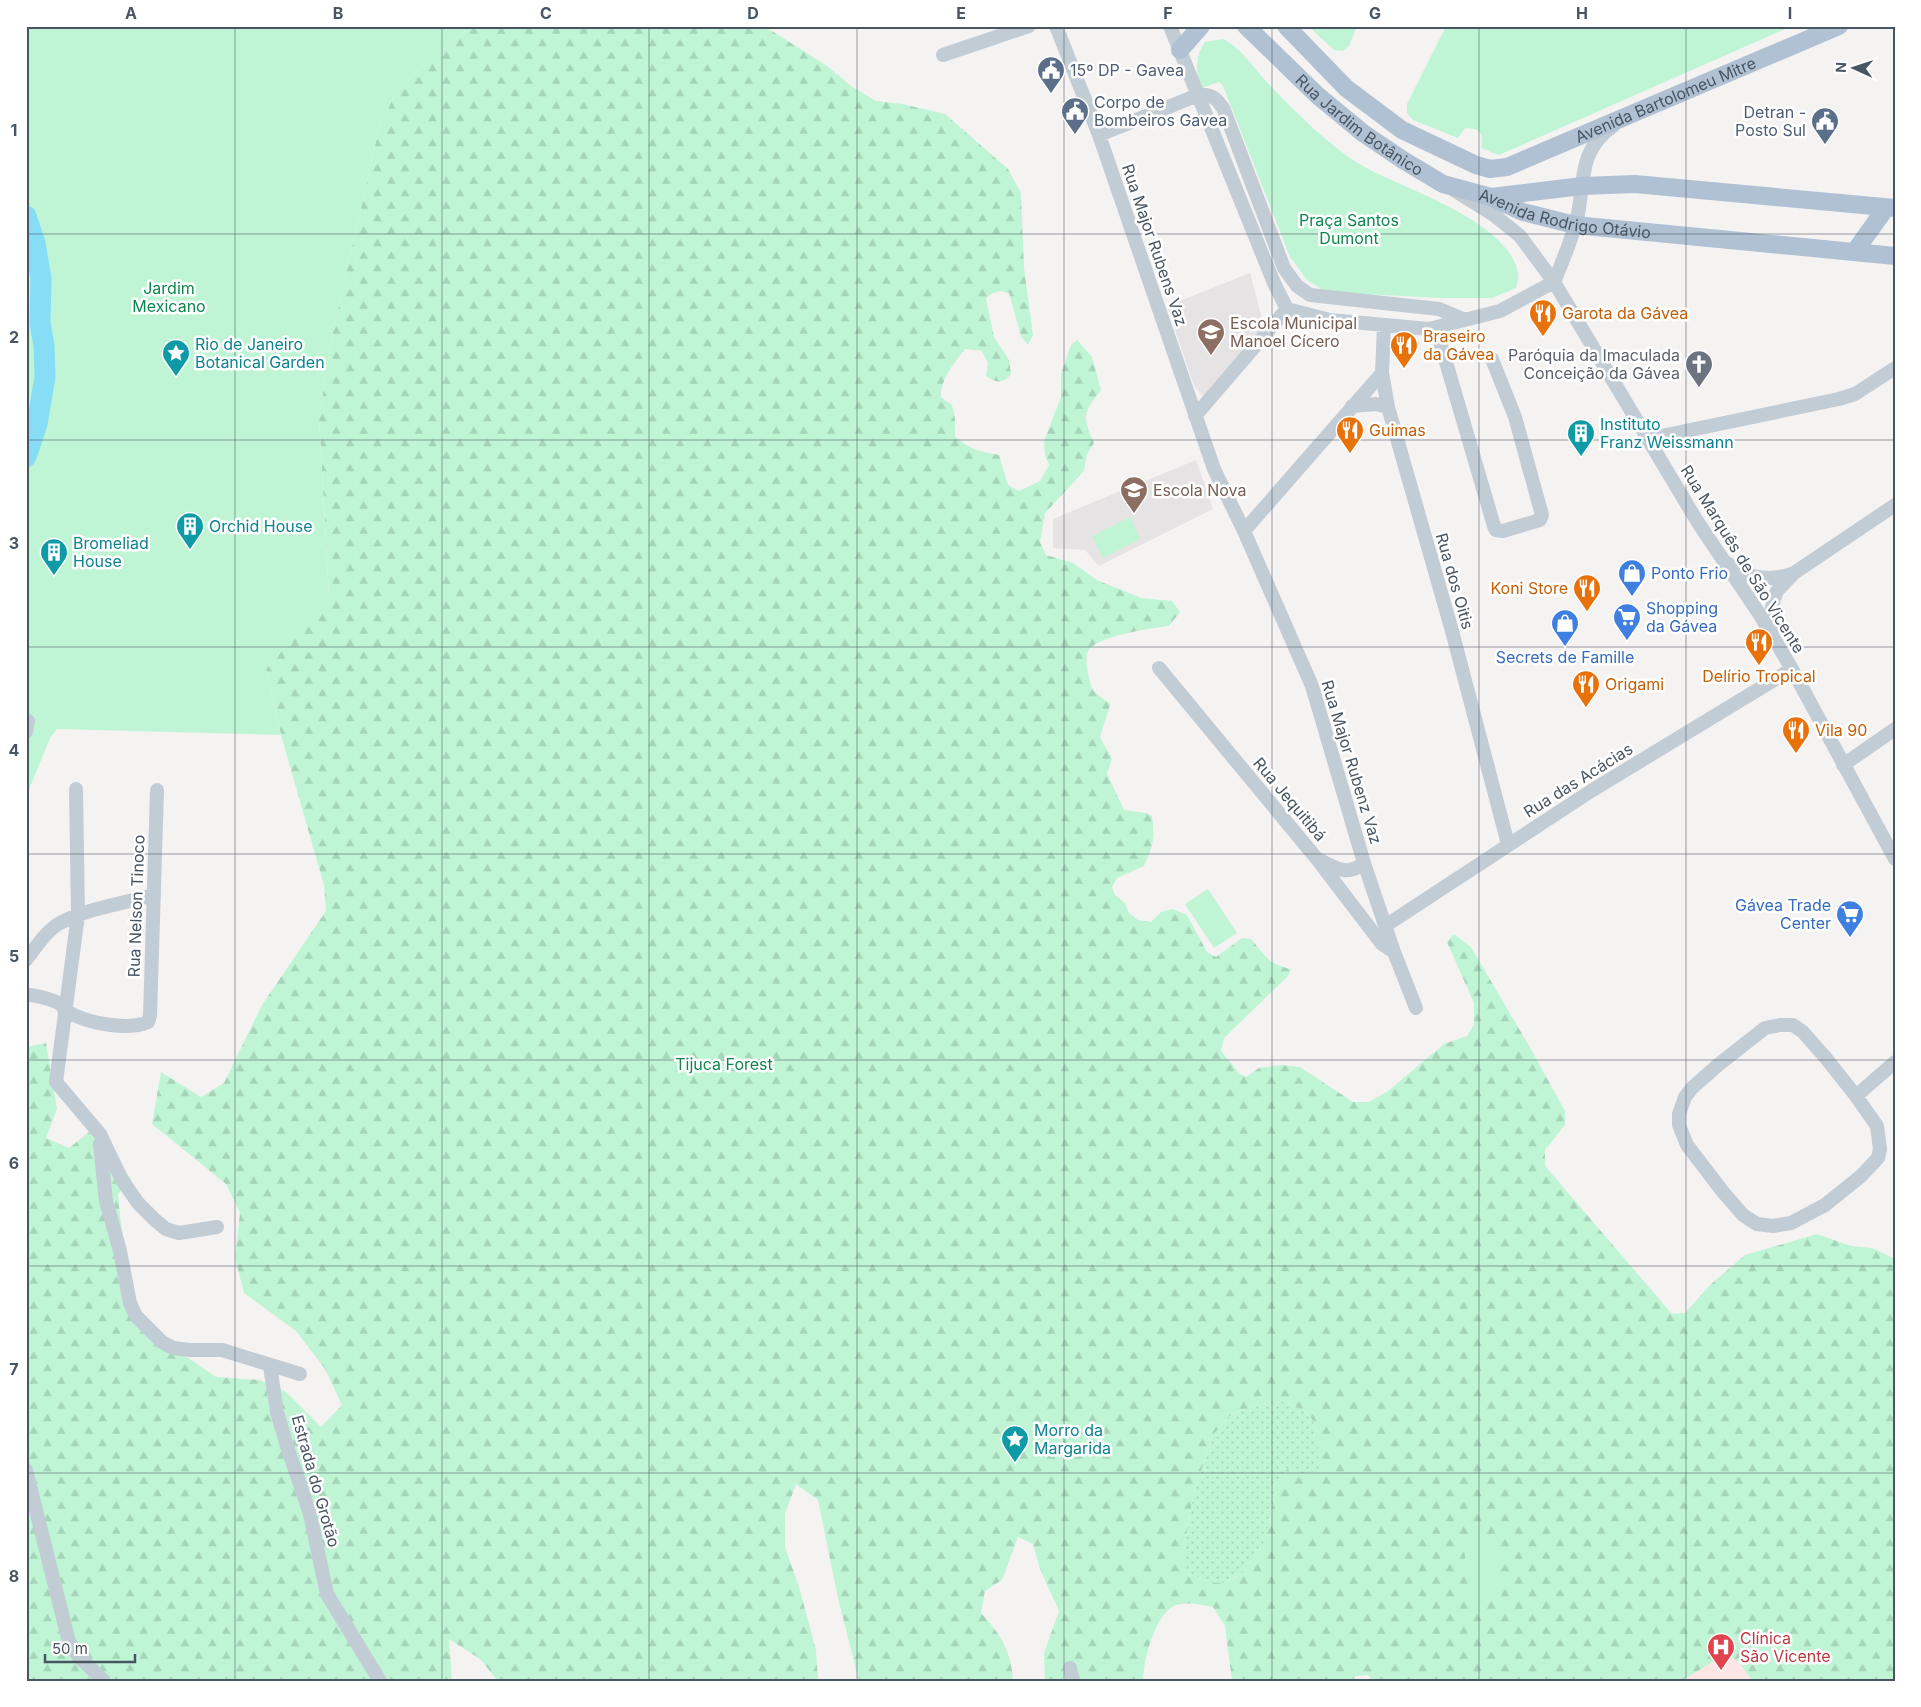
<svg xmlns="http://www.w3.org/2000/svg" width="1921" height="1707" font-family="Inter,sans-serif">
<defs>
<pattern id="grass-dots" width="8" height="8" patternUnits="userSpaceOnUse" patternTransform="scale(1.25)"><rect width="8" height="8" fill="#bff5d5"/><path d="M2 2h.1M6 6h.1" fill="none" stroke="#a6d4b9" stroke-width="1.8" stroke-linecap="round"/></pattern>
<pattern id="forest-firs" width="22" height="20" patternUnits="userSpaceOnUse" patternTransform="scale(1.25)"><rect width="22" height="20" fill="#bff5d5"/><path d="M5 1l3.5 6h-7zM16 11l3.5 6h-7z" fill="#a6d4b9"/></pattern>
</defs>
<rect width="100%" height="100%" fill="#f5f2f2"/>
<path fill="#e6e3e4" d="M1250,273L1264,326L1203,396L1194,386L1167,306Z
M1196,460L1213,509L1099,566L1085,550L1053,548V519Z"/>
<path fill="#fee6e4" d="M1726,1654L1739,1662L1752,1681H1681Z"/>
<path fill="url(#grass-dots)" d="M1282,1401C1326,1415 1315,1432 1320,1469C1308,1477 1300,1473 1288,1469L1275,1493L1266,1539L1254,1558L1242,1573L1225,1583L1208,1582L1192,1575L1184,1565V1549L1194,1492L1213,1435L1228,1417L1237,1412L1259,1404Z"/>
<path fill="url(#forest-firs)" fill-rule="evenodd" d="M472,26H761L772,31L827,66L851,86L876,101L902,104L945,114L1008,169L1021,193L1024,268L1033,335L1028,345L1021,336L1009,293C999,290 994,291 986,298L994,337L1009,360L1011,374C1004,384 995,383 986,376L988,363L982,351L965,349C954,364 941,377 941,397L952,405L955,419V436C968,449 981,452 999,455L1008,485L1019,491L1040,481L1049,465L1045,455L1044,441L1061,397V374L1071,345L1077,340L1092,357L1101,390C1083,413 1082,416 1094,443L1087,454L1084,471L1045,513L1040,542L1046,555L1073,563L1097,580L1141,598L1172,601L1180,612L1169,626C1152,628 1096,636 1088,651C1084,659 1089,682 1093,690C1096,695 1106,699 1110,705L1100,737L1112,759L1107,774L1124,810L1146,813L1152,816C1155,839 1153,846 1144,866L1117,878L1112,887L1115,895L1125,903L1129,913L1138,920L1151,922L1161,912L1173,909L1187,915L1207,952L1216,957L1242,938L1251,939C1266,956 1267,964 1291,969L1288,976L1224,1038L1221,1051L1240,1074L1246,1077L1259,1068L1282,1065L1300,1067L1353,1102H1369L1388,1091L1444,1044L1467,1036L1474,1025V1003L1447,942L1454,934L1471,947L1532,1051L1565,1111V1125L1545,1150V1166L1672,1314L1685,1313L1711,1284L1745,1255L1817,1234L1851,1246L1872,1248L1895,1259V1681H1752L1739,1662L1726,1654L1681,1681H1372L1368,1675L1355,1676L1353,1681H1232L1225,1626L1213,1607C1201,1605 1186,1601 1174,1606C1155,1615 1143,1661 1143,1681H1045L1044,1653L1059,1611L1040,1569L1033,1544L1018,1537L1002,1580L985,1591L981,1613C1000,1633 1012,1652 1013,1681H859L838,1598L818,1500L796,1484L785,1514V1547L799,1587L816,1650L818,1681H498L480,1659L449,1639L452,1681H26V1047L46,1043L57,1109L46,1138L69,1148L93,1129L132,1180L118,1194L120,1216L134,1309L159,1338L216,1377L260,1380L286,1392L321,1427L342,1405L325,1369L296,1331L244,1293L235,1258L240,1213L226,1184L152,1124L161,1072L201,1097L224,1083L262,1005L326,911L324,885L281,735L266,669L329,595L319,419L332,335L379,128L393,98L415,72ZM1282,1401C1326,1415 1315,1432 1319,1469C1308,1477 1300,1473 1288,1469L1281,1474L1275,1493L1266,1539L1254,1558L1242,1573L1225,1583L1208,1582L1192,1575L1184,1564V1549L1194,1492L1213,1435L1228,1417L1237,1412L1259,1404Z"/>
<path fill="#bff5d5" d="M26,26H472L415,72L393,98L379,128L332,335L319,419L329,596L266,669L281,735L57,729L50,738L26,797Z
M1308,26H1357L1349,46L1343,51L1334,50Z
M1446,26H1792L1499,155L1481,148C1484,134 1481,128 1465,128L1458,138L1413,120L1407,113V104Z
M1223,39C1240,47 1253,67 1266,81C1291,108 1331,148 1363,166C1405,190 1508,220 1518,273C1519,278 1517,284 1516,288L1492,298H1439L1326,292L1307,280L1290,257L1223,86L1219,82L1202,88C1195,73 1195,56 1205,42Z
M1130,517L1140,539L1103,558L1092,536Z
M1208,889L1237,933L1214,948L1185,904Z
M1494,1536L1501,1598L1470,1602L1463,1540Z"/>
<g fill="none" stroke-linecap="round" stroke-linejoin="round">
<path stroke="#88ddf6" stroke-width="21" d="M26,216L35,243L41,278L40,324L44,345L45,377L37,424L26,457"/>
<path stroke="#c2ccd5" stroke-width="14" d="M1056,26L1099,135L1214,469L1244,531L1312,686L1364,863L1394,952L1416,1008
M1170,26L1274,283L1287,309L1330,320L1429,329L1500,311L1554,282C1562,263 1570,243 1576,223C1586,184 1576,152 1613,126
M943,55L1029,26
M1099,135L1198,95C1212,94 1217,98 1224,110L1284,268L1297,286L1310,295L1439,309L1465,320
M1454,190L1494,215L1520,236L1554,282L1697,521L1758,612L1792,669L1895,859
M1384,326L1382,373L1388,407L1452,631L1508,844
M1436,328L1494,526L1496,530L1503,531L1540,520L1542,515L1515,417L1492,359
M1352,406L1376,404L1388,407
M1195,416L1287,309
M1647,439L1839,399L1855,394L1895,368
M1244,531L1382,373
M1727,563C1748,579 1770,582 1794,573
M1772,633L1770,616L1774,599L1777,591L1794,573L1895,505
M1159,668L1317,859L1382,944L1394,952
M26,732L28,721
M1843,765L1895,729
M76,789L78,915L56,1082L100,1134L122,1180L138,1203L155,1220L166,1229L179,1233L217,1227
M1319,860C1337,868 1347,877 1364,863
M1385,926L1591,791L1792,669
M26,960C36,947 46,931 60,923C86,909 124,903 154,895
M26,994C36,996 52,998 60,1004C63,1006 65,1010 68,1012C87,1023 127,1031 148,1022L150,1016L157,790
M1780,1025H1793L1803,1032L1825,1057L1856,1096L1877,1126L1880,1149L1878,1158L1861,1176L1825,1205L1791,1223L1773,1226L1757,1224L1749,1219L1743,1215L1723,1192L1687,1145L1679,1125V1114L1685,1097L1692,1088L1718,1065L1765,1028Z
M1856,1096L1895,1062
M100,1144L106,1201L120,1251L130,1303L136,1316L162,1342L173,1348L190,1350H222L300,1374
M270,1366L277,1412L287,1446L310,1514L327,1594L380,1681
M26,1470L69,1642L79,1657L104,1681
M1070,1668L1073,1681"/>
<g stroke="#b0c1d3" stroke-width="18">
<path id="s1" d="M1246,26L1317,95L1363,133L1403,160L1443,184L1491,197L1523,212L1575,225L1895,256"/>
<path id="s2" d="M1286,26L1346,88L1402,130L1476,165L1490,169L1507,167L1839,26"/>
<path d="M1180,50L1201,26"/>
<path d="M1491,197L1582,186L1635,184L1895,208"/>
<path d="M1855,251L1886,208"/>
</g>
</g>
<path fill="none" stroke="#485562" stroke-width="1" stroke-opacity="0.55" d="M235,26V1681M442,26V1681M649,26V1681M857,26V1681M1064,26V1681M1272,26V1681M1479,26V1681M1686,26V1681M26,234H1895M26,440H1895M26,647H1895M26,854H1895M26,1060H1895M26,1266H1895M26,1473H1895"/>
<defs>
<g id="civic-pin" transform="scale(1.4375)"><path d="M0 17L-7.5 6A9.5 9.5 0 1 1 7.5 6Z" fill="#5c6f8a" stroke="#fff"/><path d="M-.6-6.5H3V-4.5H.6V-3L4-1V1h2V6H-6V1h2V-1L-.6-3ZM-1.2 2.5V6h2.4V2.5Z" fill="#fff"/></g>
<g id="restaurant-pin" transform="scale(1.4375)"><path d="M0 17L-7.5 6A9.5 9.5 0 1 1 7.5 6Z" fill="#e8710a" stroke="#fff"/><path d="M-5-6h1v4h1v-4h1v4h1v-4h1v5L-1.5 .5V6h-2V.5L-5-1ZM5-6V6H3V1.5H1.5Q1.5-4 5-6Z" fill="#fff"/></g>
<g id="school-pin" transform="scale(1.4375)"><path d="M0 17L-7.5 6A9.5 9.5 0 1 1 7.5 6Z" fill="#8d6e63" stroke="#fff"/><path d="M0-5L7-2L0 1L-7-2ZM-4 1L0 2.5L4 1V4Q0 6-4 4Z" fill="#fff"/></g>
<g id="sight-pin" transform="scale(1.4375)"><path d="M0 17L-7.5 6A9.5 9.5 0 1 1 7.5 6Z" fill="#0f9aa8" stroke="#fff"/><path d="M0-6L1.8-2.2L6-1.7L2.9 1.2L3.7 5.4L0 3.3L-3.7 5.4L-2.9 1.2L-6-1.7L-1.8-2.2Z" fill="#fff"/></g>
<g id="church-pin" transform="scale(1.4375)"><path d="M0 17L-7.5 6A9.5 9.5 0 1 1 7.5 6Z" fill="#6b7280" stroke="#fff"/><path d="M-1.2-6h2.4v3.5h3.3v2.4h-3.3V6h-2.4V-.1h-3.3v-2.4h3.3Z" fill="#fff"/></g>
<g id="building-pin" transform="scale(1.4375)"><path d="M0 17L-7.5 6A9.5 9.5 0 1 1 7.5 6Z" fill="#0f9aa8" stroke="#fff"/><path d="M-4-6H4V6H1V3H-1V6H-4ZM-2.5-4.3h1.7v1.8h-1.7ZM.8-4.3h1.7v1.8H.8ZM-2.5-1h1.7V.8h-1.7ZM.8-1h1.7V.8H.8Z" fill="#fff"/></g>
<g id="shop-pin" transform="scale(1.4375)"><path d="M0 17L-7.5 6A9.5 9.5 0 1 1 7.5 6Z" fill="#3f7fe0" stroke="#fff"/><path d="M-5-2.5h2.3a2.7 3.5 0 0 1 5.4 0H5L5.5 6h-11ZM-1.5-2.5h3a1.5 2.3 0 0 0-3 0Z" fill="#fff"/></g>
<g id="supermarket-pin" transform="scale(1.4375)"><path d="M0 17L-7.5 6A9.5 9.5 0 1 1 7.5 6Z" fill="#3f7fe0" stroke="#fff"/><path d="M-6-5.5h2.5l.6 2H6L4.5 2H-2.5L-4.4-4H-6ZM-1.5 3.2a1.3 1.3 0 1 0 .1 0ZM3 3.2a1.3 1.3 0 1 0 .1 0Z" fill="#fff"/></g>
<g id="hospital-pin" transform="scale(1.4375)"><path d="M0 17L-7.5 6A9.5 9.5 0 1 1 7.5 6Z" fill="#e0444e" stroke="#fff"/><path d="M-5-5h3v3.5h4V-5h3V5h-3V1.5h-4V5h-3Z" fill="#fff"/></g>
</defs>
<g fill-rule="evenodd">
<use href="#civic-pin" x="1051" y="70"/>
<use href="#civic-pin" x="1075" y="111"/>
<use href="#civic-pin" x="1825" y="121"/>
<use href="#restaurant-pin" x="1543" y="313"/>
<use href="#school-pin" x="1211" y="332"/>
<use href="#restaurant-pin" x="1404" y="345"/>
<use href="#sight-pin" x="176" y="353"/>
<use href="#church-pin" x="1699" y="364"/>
<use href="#restaurant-pin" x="1350" y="430"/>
<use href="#building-pin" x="1581" y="433"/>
<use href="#school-pin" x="1134" y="490"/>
<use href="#building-pin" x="190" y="526"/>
<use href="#building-pin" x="54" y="552"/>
<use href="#shop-pin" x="1632" y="573"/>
<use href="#restaurant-pin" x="1587" y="588"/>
<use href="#supermarket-pin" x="1627" y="617"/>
<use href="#shop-pin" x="1565" y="623"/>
<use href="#restaurant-pin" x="1759" y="642"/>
<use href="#restaurant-pin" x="1586" y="684"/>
<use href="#restaurant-pin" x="1796" y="730"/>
<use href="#supermarket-pin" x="1850" y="914"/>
<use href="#sight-pin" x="1015" y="1439"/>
<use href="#hospital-pin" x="1721" y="1647"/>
</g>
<g text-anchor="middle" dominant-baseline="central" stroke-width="5" stroke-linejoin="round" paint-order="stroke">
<g font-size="16" fill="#4e5e75" stroke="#fff" text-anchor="start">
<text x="1070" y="70">15º DP - Gavea</text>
<text x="1094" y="102">Corpo de<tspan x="1094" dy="18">Bombeiros Gavea</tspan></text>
<text x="1806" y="112" text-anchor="end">Detran -<tspan x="1806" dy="18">Posto Sul</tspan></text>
</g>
<g font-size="16" fill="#485562" stroke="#fff">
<text stroke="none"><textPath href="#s2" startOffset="442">Avenida Bartolomeu Mitre</textPath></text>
<text stroke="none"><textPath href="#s1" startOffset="151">Rua Jardim Botânico</textPath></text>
<text stroke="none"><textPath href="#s1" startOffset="380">Avenida Rodrigo Otávio</textPath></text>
<text transform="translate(1155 245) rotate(71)">Rua Major Rubens Vaz</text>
<text transform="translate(1743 559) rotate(58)">Rua Marquês de São Vicente</text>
<text transform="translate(1455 581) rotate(74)">Rua dos Oitis</text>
<text transform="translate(1352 762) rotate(73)">Rua Major Rubenz Vaz</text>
<text transform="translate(1578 780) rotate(-32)">Rua das Acácias</text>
<text transform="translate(1290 799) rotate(50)">Rua Jequitibá</text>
<text transform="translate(136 906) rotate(-88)">Rua Nelson Tinoco</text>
<text transform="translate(316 1481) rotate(74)">Estrada do Grotão</text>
</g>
<g font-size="16" fill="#0e884e" stroke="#fff">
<text x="1349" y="220">Praça Santos<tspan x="1349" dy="18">Dumont</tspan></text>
<text x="169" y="288">Jardim<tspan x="169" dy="18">Mexicano</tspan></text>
<text x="724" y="1064">Tijuca Forest</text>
</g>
<g font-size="16" fill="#c56008" stroke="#fff" text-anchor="start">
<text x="1562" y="313">Garota da Gávea</text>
<text x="1423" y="336">Braseiro<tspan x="1423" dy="18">da Gávea</tspan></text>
<text x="1369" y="430">Guimas</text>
<text x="1568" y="588" text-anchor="end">Koni Store</text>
<text x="1759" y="676" text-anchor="middle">Delírio Tropical</text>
<text x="1605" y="684">Origami</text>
<text x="1815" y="730">Vila 90</text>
</g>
<g font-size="16" fill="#785e54" stroke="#fff" text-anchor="start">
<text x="1230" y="323">Escola Municipal<tspan x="1230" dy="18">Manoel Cícero</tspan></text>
<text x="1153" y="490">Escola Nova</text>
</g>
<g font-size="16" fill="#0d838f" stroke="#fff" text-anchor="start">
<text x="195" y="344">Rio de Janeiro<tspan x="195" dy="18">Botanical Garden</tspan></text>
<text x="1600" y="424">Instituto<tspan x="1600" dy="18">Franz Weissmann</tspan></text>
<text x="209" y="526">Orchid House</text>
<text x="73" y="543">Bromeliad<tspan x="73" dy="18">House</tspan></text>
<text x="1034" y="1430">Morro da<tspan x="1034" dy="18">Margarida</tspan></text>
</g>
<g font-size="16" fill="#5b616d" stroke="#fff" text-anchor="end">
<text x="1680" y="355">Paróquia da Imaculada<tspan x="1680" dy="18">Conceição da Gávea</tspan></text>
</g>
<g font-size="16" fill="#366cbe" stroke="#fff" text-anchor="start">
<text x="1651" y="573">Ponto Frio</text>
<text x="1646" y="608">Shopping<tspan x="1646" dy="18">da Gávea</tspan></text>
<text x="1565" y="657" text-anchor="middle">Secrets de Famille</text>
<text x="1831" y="905" text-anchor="end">Gávea Trade<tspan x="1831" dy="18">Center</tspan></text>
</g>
<g font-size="16" fill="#be3a42" stroke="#fff" text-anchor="start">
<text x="1740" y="1638">Clínica<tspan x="1740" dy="18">São Vicente</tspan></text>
</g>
</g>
<rect width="1921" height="1707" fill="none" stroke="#ffffff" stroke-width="55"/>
<g transform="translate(1854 68) rotate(273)" stroke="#ffffff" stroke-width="4" paint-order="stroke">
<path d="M0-4L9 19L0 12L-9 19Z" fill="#485562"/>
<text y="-8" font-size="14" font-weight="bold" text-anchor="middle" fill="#485562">N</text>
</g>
<path d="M45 1654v8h90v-8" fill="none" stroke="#485562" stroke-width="2.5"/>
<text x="52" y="1654" font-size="15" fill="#485562" stroke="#ffffff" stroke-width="4" paint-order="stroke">50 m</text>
<rect x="28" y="28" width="1866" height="1652" fill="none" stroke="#485562" stroke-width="2"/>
<g font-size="16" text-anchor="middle" font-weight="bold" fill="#485562">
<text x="131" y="19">A</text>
<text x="338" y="19">B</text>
<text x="546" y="19">C</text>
<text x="753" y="19">D</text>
<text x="961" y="19">E</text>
<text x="1168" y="19">F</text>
<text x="1375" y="19">G</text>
<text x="1582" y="19">H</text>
<text x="1790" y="19">I</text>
<text x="14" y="136">1</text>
<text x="14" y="343">2</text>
<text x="14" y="549">3</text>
<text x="14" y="756">4</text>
<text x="14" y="962">5</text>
<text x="14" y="1169">6</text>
<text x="14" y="1375">7</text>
<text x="14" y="1582">8</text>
</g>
</svg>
